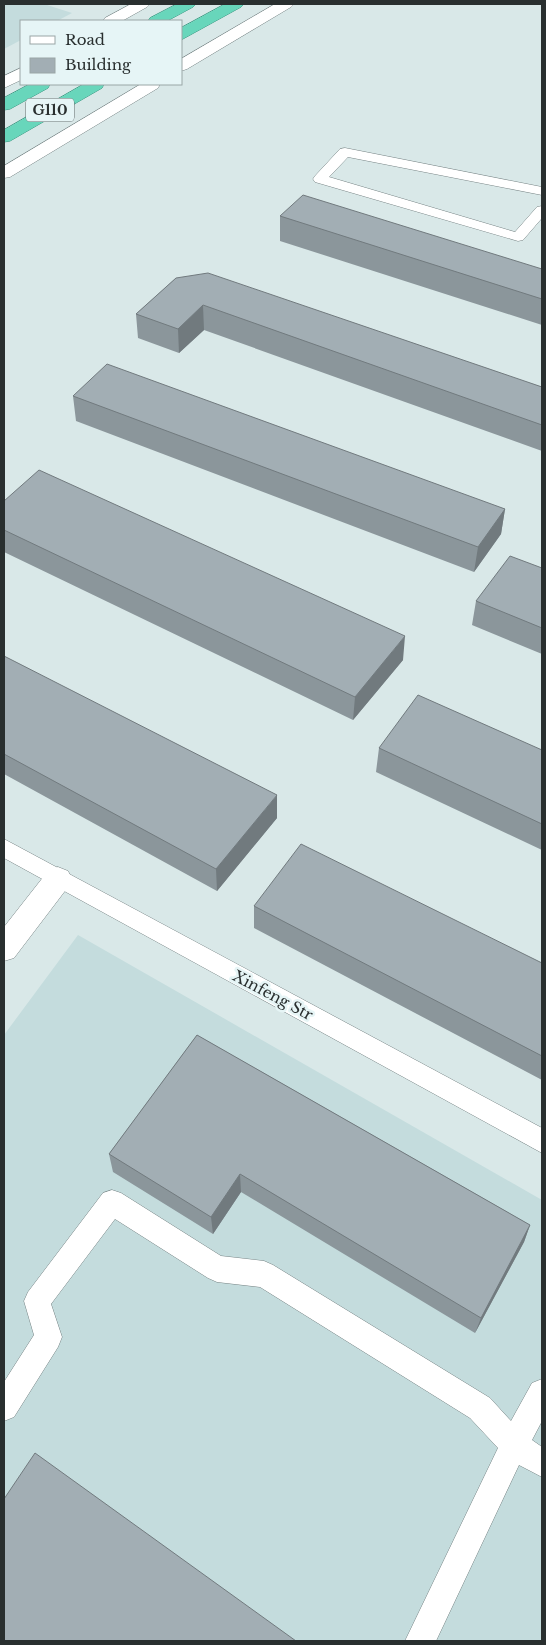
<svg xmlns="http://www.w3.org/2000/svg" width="546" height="1645" font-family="'Libre Baskerville',serif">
<rect width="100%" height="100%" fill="#d9e8e8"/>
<path fill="#c4dcdd" d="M4,4H44L72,13L57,21H21V40L4,49Z
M78,935L542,1200V1641H4V1035Z"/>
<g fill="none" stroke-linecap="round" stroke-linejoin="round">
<g stroke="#768384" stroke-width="1">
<path id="service" d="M345,148L542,187V195L348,157L329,177L515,232L537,207L542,206V218L523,240L518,241L315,182L313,179L315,176L340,149Z
M4,839L542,1128V1153L4,858Z
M112,1190L121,1193L221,1256L264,1261L273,1265L490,1398L511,1421L532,1383L542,1379V1421L532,1440L542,1447V1477L519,1465L436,1641H405L498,1448L470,1418L260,1287L217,1282L208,1278L115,1219L51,1304L62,1337L58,1347L14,1417L4,1421V1382L34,1335L24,1301L28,1292L103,1193Z"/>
</g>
<g stroke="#768384" stroke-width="1">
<path id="minor" d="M58,867L68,871L72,879L68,887L14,958L4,961V927L48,871Z"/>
</g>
<g stroke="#768384" stroke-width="1">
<path id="tertiary" d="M131,4H150L147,7L122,21H103L105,18Z
M275,4H294L291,7L187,69L181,71V59Z
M21,68V80L4,88V76Z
M141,84H160L158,88L10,177L4,178V166Z"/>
</g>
<g stroke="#39957f" stroke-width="1">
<path id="trunk" d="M177,4H196L193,7L167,21H148L150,18Z
M225,4H244L241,7L181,40V28Z
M30,84H50L48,88L10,109L4,110V98Z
M84,84H104L102,88L10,141L4,142V130Z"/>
</g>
<use href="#service" fill="#fff" fill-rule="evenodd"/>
<use href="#minor" fill="#fff" fill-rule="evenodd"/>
<use href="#tertiary" fill="#fff" fill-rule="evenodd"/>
<use href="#trunk" fill="#68d6bb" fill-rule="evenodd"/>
</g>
<path fill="#8b969b" d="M280,216L542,269V325L280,241Z
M176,278L542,387V451L204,330L179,353L138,338L136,314Z
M73,396L505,509L501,534L474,572L76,421Z
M4,501L403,660L353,720L4,552Z
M542,568V654L472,625L476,601Z
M4,656L277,818L217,891L4,774Z
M379,748L542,750V850L376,772Z
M254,906L542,963V1080L254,928Z
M197,1035L530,1225L524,1242L475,1333L241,1192L213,1234L113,1172L109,1154Z"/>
<path fill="#717a7e" d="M203,305L204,330L179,353L178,329Z
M505,509L501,534L474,572L478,547Z
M405,636L403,660L353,720L355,697Z
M277,795V818L217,891L216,869Z
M240,1174L241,1192L213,1234L211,1217Z
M530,1225L524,1242L475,1333L481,1318Z"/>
<path fill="#a2aeb4" stroke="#717a7e" d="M303,195L542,269V299L280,216Z
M208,273L542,387V425L203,305L178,329L136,314L176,278Z
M107,364L505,509L478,547L73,396Z
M39,470L405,636L355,697L4,530V501Z
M510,556L542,568V628L476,601Z
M4,656L277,795L216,869L4,754Z
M418,695L542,750V824L379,748Z
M301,844L542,963V1056L254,906Z
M197,1035L530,1225L481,1318L240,1174L211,1217L109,1154Z
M35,1453L296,1641H4V1499Z"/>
<g text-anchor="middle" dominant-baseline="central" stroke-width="5" stroke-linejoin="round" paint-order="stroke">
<rect fill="#e6f5f6" stroke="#626a6b" stroke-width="1" x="26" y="98.5" width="48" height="23" rx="4"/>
<g font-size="14" font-weight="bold" fill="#292f2f">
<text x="50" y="110">G110</text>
</g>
<g font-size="15" fill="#292f2f" stroke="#e6f5f6">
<text transform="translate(273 995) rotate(28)">Xinfeng Str</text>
</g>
</g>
<rect width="546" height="1645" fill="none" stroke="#292f2f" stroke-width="10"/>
<rect x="20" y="20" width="162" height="65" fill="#e6f5f6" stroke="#9aa6a6"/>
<rect x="30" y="36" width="25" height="8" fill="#ffffff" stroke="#9aa6a6"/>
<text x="65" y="45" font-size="15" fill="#292f2f">Road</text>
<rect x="30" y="58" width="25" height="15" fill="#a2aeb4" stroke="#9aa6a6"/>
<text x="65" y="70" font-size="15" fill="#292f2f">Building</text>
</svg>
